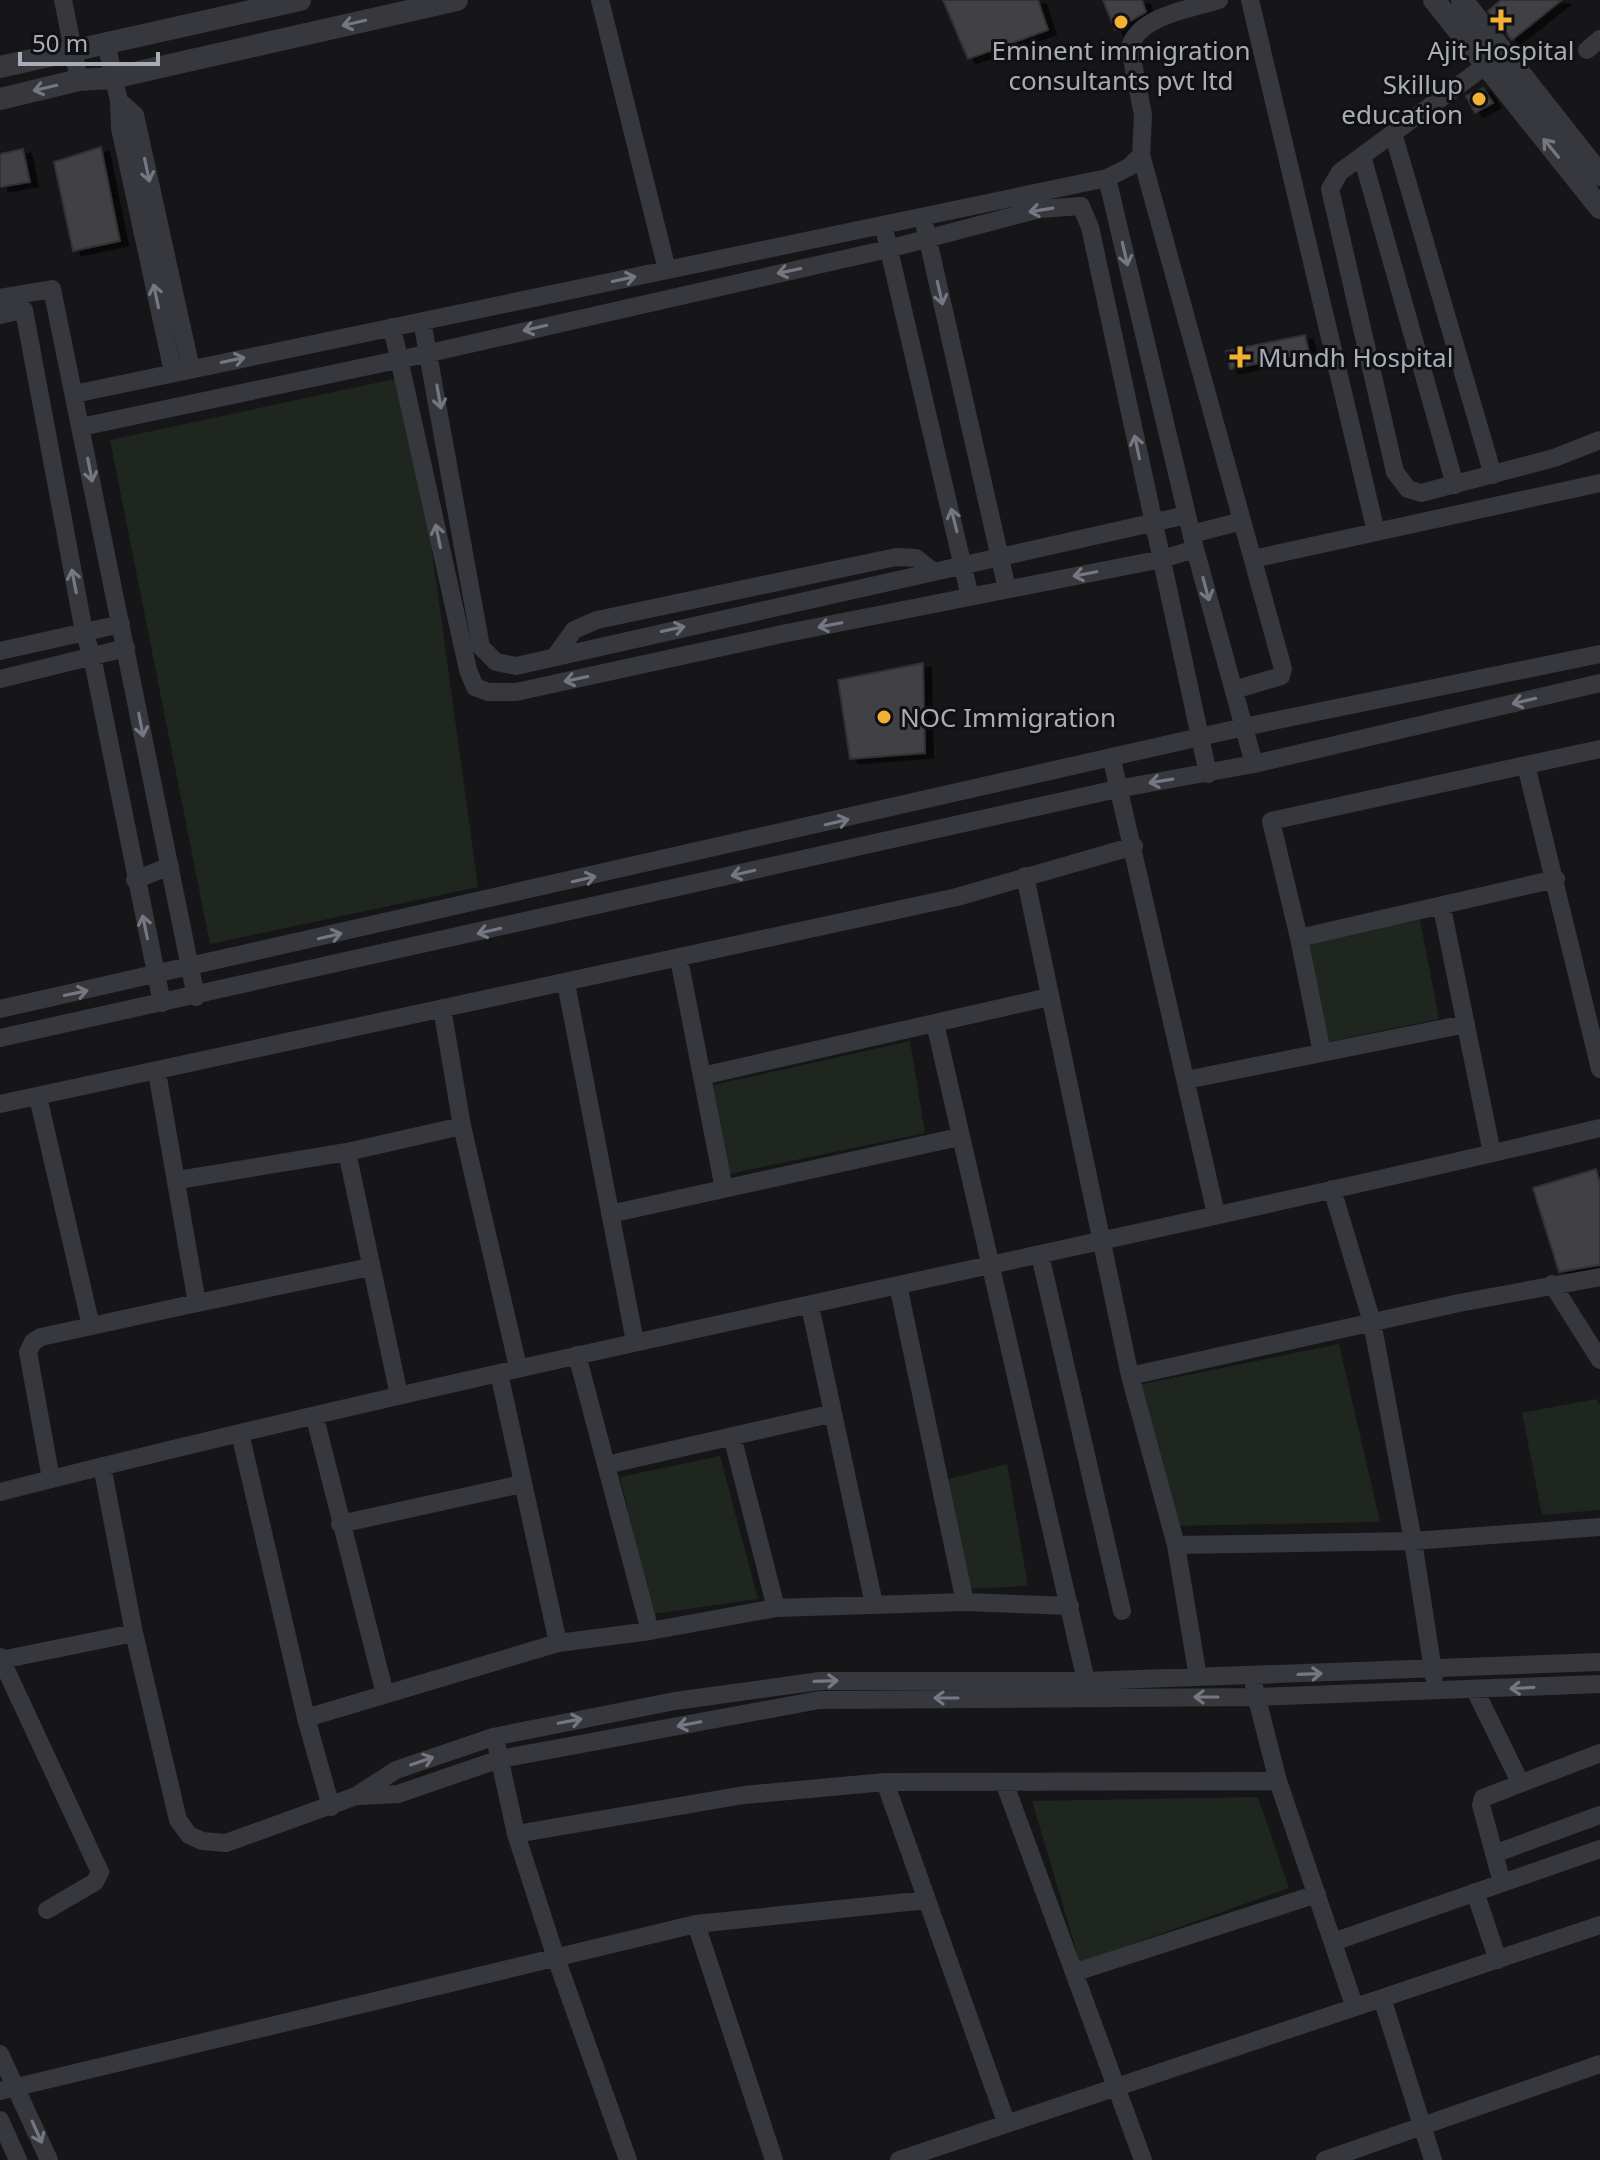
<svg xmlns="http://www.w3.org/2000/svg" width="1600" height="2160" font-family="'Noto Sans',sans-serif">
<defs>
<filter id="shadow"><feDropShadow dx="8" dy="4.5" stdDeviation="0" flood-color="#0009"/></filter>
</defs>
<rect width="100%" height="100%" fill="#161618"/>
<path fill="#1e261f" d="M408,376L478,887L210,944L110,440Z
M1420,920L1439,1019L1322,1043L1302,944Z
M910,1041L925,1133L724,1175L709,1086Z
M1339,1344L1380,1522L1171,1526L1138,1385Z
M1596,1399L1600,1406V1510L1542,1515L1522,1413Z
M720,1456L758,1599L653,1614L620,1477Z
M1007,1464L1028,1586L964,1589L945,1480Z
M1258,1797L1289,1888L1080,1963L1032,1801Z"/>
<path fill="#404145" stroke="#303034" stroke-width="2" filter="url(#shadow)" d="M943,0H1038L1048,30L968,59Z
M1103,0H1142L1146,12L1115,30Z
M1501,0H1562L1512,40L1488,11Z
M1483,88L1493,103L1475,113L1466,96Z
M101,147L120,241L73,251L54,162Z
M23,149L30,182L0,187V154Z
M1305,335L1309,353L1230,369L1226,351Z
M923,663L925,753L850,759L838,680Z
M1596,1169L1600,1183V1265L1559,1272L1533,1188Z"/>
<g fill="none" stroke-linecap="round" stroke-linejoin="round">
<path stroke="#37383d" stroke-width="18" d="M63,0L79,80
M600,0L667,270
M1250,0L1376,532
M106,43L119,101L120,128L173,372
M1587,50L1600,39
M1485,66L1340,172L1330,189L1395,472L1408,489L1421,493L1554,458L1600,440
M119,101L135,115L191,369
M1393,133L1493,475
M1141,155L1283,669L1281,676L1234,690
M1362,156L1455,485
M1107,178L1195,549L1254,764
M925,227L1007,589
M886,237L970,597
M0,298L52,289L196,997
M0,315L24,310L84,632L92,656L162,1003
M422,321L481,647L496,662L516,666L1187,515
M392,327L468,670L475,687L488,692H516L782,634L1162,559L1195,549
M74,394L1107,178L1129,167L1141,155L1143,115L1130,48C1137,16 1191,9 1219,0
M81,427L421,355L888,249L1040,209L1081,206L1090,227L1208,774
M1192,534L1242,521
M1253,559L1600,483
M0,651L121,624
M556,655L574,630L597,620L896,557L916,558L934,572
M0,679L126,648
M1600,749L1526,765L1600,1069
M1112,760L1216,1214
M1526,765L1271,821L1299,938L1556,879
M1025,876L1130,1376L1176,1545L1198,1677
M135,880L170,866
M1442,908L1492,1153
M1299,938L1322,1053
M679,959L724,1189
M566,983L635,1342
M442,1008L462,1126L518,1367
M0,1009L1244,727L1600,654
M935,1023L1086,1681
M0,1038L1117,789L1254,764L1600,683
M157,1072L197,1303L370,1267
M702,1076L1049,997
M1186,1080L1466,1024
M38,1097L91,1326
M0,1104L957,897L1134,846
M178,1180L347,1152
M1332,1189L1372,1322L1413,1541L1434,1677
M610,1214L959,1137
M1040,1255L1122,1611
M1552,1284L1600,1360
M898,1285L965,1602
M810,1306L874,1604
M577,1355L650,1631
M499,1373L558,1643
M1130,1376L1459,1303L1600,1277
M399,1395L347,1152L462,1126
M315,1418L385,1694
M240,1433L306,1718L331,1807
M732,1436L776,1608
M606,1465L830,1414
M102,1466L134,1633L178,1820L189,1835L202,1841L226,1843L356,1796L396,1770L493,1737L675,1701L820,1681H1086L1600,1662
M51,1479L28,1352L33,1342L41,1337L197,1303
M0,1492C530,1357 1068,1254 1600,1128
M340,1524L522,1484
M1176,1545L1413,1541L1600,1527
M0,1657L100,1872L95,1882L47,1910
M1,1660L134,1633
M1254,1687L1278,1781L1354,2005
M1475,1690L1520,1782
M306,1718L558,1643L650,1631L776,1608L965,1602L1070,1606
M497,1747L516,1834L556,1958L628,2160
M885,1782L1006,2122
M1004,1782L1143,2160
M359,1796L398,1794L500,1759L819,1700L1256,1697L1600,1684
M516,1834L744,1795L885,1782L1278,1781
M1494,1854L1600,1815
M1502,1883L1481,1805L1483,1798L1600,1753
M1475,1892L1498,1960
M696,1924L774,2160
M1333,1942L1600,1849
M1076,1972L1317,1894
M1382,1998L1433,2160
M0,2054L49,2160
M0,2091L696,1924L927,1900
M0,2120L18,2160
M899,2160L1600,1925
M1325,2160L1600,2064"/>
<path stroke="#37383d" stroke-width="22" d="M1434,0L1600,208
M1462,0L1600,175
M0,67L300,0
M0,99L79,80L112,78L457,0"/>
</g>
<defs><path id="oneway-shaft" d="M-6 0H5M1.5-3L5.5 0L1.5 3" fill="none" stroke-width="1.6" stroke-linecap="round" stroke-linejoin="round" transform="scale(2)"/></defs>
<g stroke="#757881">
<use href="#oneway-shaft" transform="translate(354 23) rotate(167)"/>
<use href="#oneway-shaft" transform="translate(45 88) rotate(167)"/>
<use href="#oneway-shaft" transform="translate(1551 148) rotate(-129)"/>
<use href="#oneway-shaft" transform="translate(147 170) rotate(78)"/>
<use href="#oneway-shaft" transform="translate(1041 210) rotate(171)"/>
<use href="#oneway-shaft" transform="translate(1125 254) rotate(77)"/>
<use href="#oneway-shaft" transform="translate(789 271) rotate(168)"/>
<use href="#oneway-shaft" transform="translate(624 279) rotate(-12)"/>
<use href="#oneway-shaft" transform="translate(940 293) rotate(77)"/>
<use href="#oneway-shaft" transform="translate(156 296) rotate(-102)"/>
<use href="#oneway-shaft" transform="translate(535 328) rotate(167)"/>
<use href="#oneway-shaft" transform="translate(233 360) rotate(-12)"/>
<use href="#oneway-shaft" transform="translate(439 397) rotate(80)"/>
<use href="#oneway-shaft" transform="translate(1137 447) rotate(-102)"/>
<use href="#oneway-shaft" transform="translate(90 470) rotate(79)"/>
<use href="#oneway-shaft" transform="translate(954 520) rotate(-104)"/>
<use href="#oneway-shaft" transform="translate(438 536) rotate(-102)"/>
<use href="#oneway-shaft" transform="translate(1085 574) rotate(169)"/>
<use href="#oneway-shaft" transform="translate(74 581) rotate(-101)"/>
<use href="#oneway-shaft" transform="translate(1206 589) rotate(75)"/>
<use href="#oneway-shaft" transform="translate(830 625) rotate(169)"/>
<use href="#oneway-shaft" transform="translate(673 629) rotate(-12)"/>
<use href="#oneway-shaft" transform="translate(576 679) rotate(168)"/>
<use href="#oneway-shaft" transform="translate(1524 701) rotate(167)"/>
<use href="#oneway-shaft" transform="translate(141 725) rotate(79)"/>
<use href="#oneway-shaft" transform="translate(1161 781) rotate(171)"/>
<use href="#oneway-shaft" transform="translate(837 822) rotate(-13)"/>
<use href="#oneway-shaft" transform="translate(743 873) rotate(167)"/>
<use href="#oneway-shaft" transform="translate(584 879) rotate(-13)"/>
<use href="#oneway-shaft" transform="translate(145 927) rotate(-102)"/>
<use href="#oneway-shaft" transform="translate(489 931) rotate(167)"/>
<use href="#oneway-shaft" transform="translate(330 936) rotate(-13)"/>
<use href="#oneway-shaft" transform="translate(76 993) rotate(-12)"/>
<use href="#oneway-shaft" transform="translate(1310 1674) rotate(-2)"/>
<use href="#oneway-shaft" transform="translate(826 1681) rotate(-2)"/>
<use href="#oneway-shaft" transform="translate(1522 1688) rotate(177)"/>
<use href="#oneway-shaft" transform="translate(1206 1697) rotate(180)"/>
<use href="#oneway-shaft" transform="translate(946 1698) rotate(-180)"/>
<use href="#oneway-shaft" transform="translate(570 1721) rotate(-11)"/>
<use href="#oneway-shaft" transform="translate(689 1724) rotate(169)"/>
<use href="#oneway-shaft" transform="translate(422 1761) rotate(-19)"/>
<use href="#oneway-shaft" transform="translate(37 2132) rotate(66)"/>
</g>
<g fill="#f2b134" stroke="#111113" stroke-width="3">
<path d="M1497 8h8v8h8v8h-8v8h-8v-8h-8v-8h8z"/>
<circle cx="1121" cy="22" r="8"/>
<circle cx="1479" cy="99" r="8"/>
<path d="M1236 345h8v8h8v8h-8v8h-8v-8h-8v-8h8z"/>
<circle cx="884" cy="717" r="8"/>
</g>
<g text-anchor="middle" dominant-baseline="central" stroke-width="6" stroke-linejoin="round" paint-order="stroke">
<g font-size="26" fill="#a8adb8" stroke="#111113">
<text x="1121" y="50">Eminent immigration<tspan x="1121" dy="30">consultants pvt ltd</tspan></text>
<text x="1501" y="50">Ajit Hospital</text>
<text x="1463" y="84" text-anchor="end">Skillup<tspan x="1463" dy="30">education</tspan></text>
<text x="1258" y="357" text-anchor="start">Mundh Hospital</text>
<text x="900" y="717" text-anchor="start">NOC Immigration</text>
</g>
</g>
<path d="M20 52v12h138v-12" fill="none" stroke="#a8adb8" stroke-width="4"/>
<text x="32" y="52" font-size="24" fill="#a8adb8" stroke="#111113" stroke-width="6" paint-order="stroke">50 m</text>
</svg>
